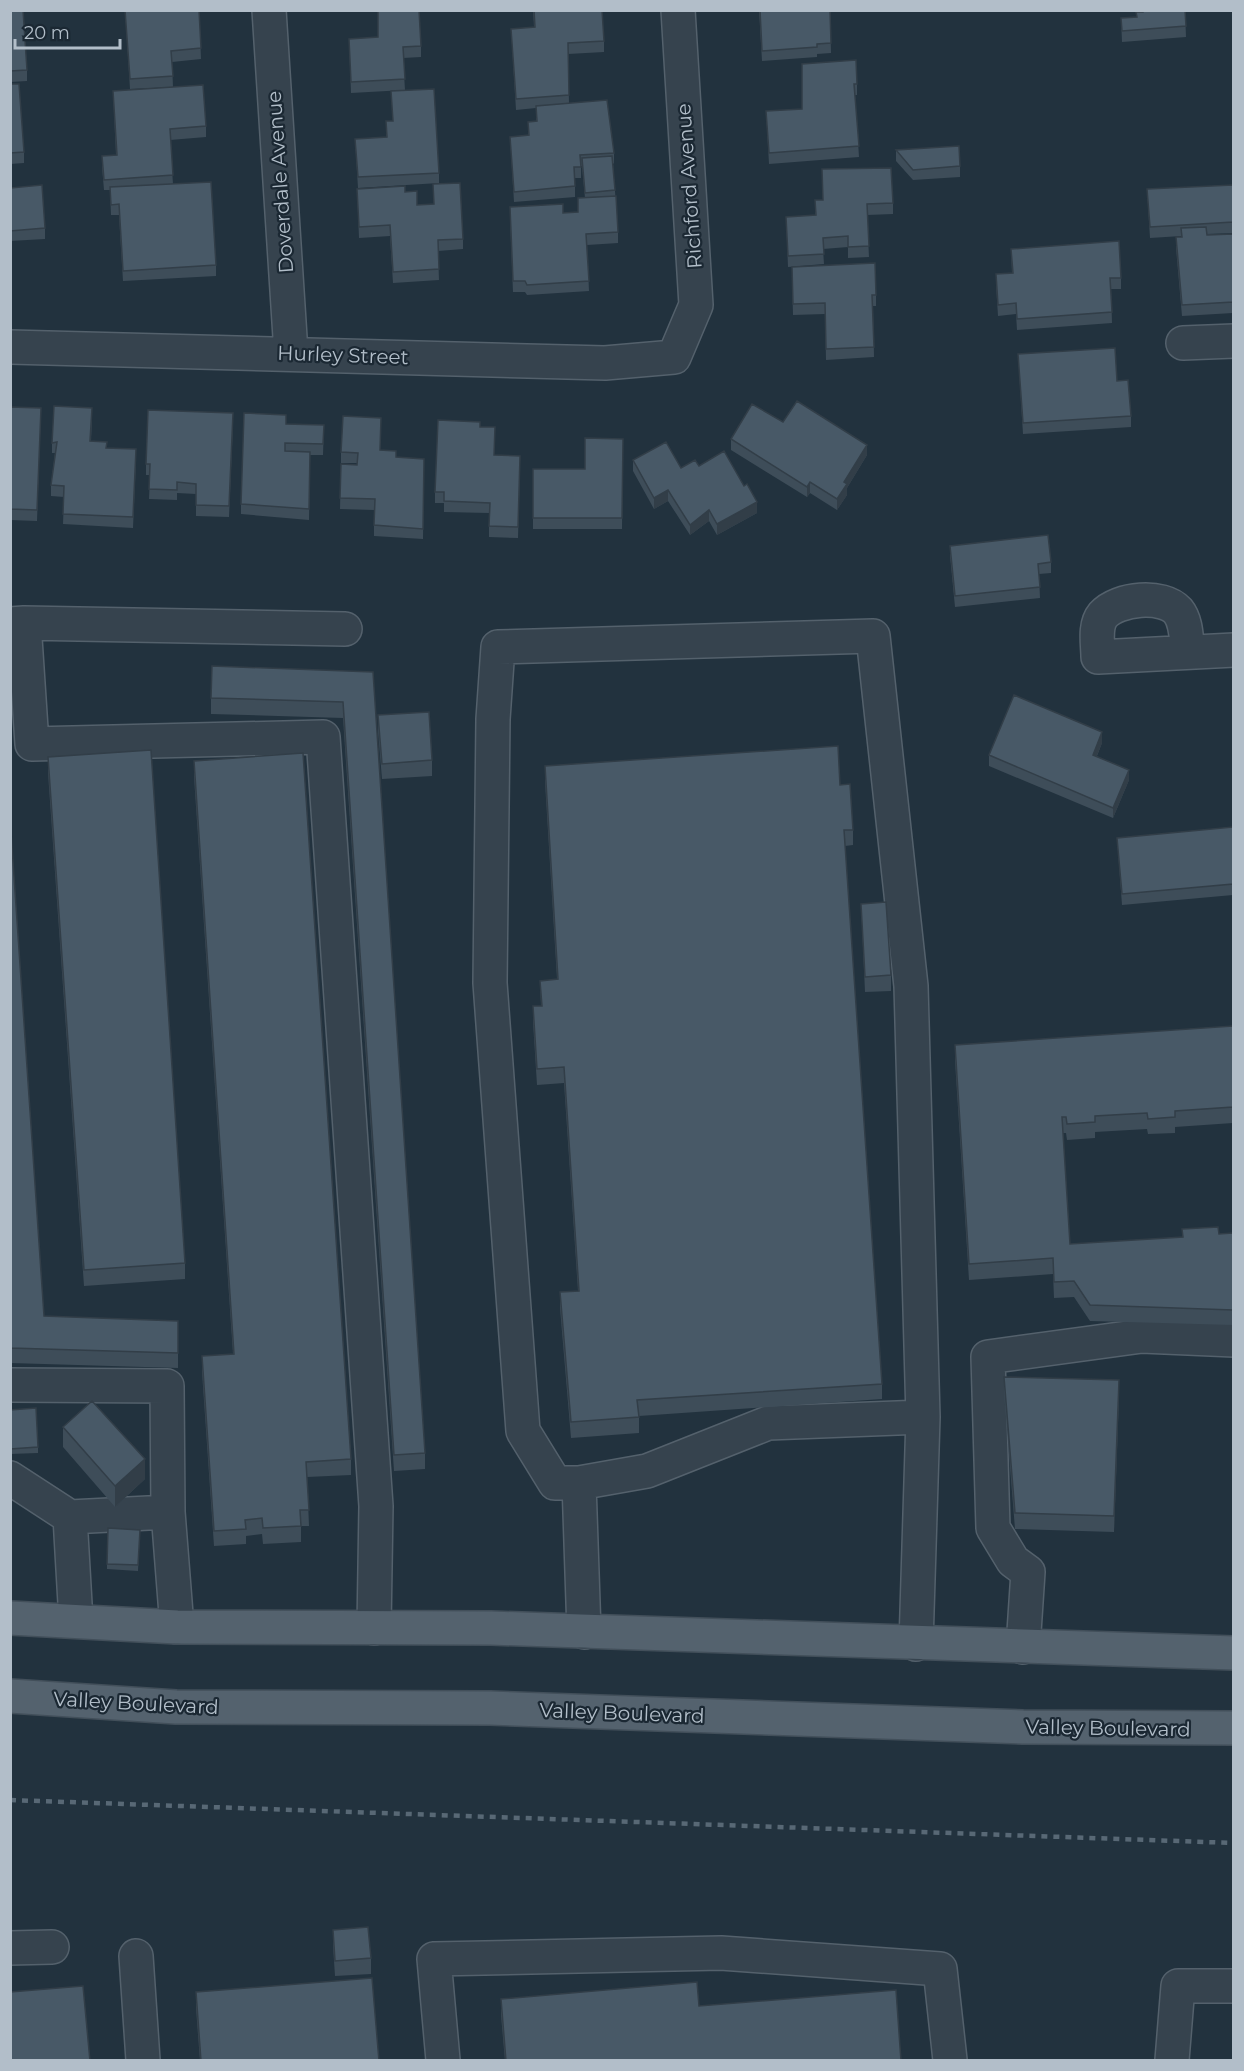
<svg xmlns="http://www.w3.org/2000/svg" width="1244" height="2071" font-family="Montserrat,sans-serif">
<rect width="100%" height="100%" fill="#22323e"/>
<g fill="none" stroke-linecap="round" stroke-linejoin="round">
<g stroke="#54616c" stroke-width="36">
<path id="minor" d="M269,10L291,353
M1183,343L1234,341
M10,347L605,363L674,357L696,305L678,10
M24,623L345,629
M10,624L24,623L32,744L323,737L376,1506L374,1628
M1188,652C1186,640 1187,622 1178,611C1163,594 1118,598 1103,615C1094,626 1098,644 1098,657L1234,650
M10,1385L167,1386L168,1512L177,1627
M10,1478L70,1517L76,1621
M579,1483H555L523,1431L490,983L493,719L498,647L873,636L911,986L923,1417L916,1644
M70,1517L168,1512
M584,1632L579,1483L647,1471L768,1423L923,1417
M1023,1647L1028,1572L1013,1561L993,1528L988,1357L1142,1336L1234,1340
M10,1948L52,1947
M136,1956L143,2060
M443,2060L434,1959L721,1953L940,1969L950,2060
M1172,2060L1178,1986H1234"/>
</g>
<g stroke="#424f5a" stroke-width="36">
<path id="major" d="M10,1618L177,1627L491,1628L1234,1653
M10,1696L176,1707L490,1708L1023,1727L1234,1728"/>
</g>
<use href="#minor" stroke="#36434e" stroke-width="33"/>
<use href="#major" stroke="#54626e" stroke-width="33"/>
<path stroke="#586875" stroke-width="4.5" stroke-dasharray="6 6" stroke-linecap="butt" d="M10,1800L1234,1843"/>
</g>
<path fill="#3e4d59" d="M10,10L27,70V81L10,82Z
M125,10H199L201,59L172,62L173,87L130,89Z
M533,10L604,41V52L568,54L569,103L614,153V163L613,164L618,232V243L587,245L589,291L527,295L525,292H513L510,218L578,212V198H585L582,166H581V178H575V197L514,202L510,137L528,135V122L536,121V108L516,110L511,29L534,27Z
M759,10H830L831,53L817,54V57L762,61Z
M1142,10H1185L1186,37L1122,42L1121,18L1137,17L1142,12Z
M349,39L421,46V57L403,58L405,90L351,93Z
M802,64L857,84V95H855L859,157L769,164L766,111L802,109Z
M10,84L24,152V163L10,164Z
M113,91L206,126V137L170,140L173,184L216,265V276L123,281L119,215H111L110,190H104L102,167V156L116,155Z
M391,91L439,173V183L358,188L355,139L386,137V121H393Z
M896,150L960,166V177L913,180L896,161Z
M822,169L893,203V214L867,215L869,257L848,258V247L823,249L824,264L788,267L786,217L815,215V200H823Z
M10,177L11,188L45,228V239L10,241Z
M433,184L463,239V249L438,251L439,280L393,283L390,236L359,238L357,189L405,192L417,205L434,204Z
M1233,185V233L1207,234H1233V313L1182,316L1176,248V237H1181V236L1150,238L1147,189Z
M1011,249L1121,278V289H1111L1112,323L1017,330L1016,314L998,316L996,284V274L1012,273Z
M792,278L876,295V306H873L874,357L826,360L825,314L793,315Z
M1018,354L1117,381L1131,416V427L1023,434Z
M10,407L41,408L37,521L10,520Z
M92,419L91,441L136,460L133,528L63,524L64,497L51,496V485L55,453H52V443Z
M783,422L867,455L847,488V495L837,510L810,493L807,497L731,450V439Z
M233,424L229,517L196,516V494L177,493V500L149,499L150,475H146V464Z
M286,424L324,425L323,455H310L309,520L241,514V504Z
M480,427L494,455L520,467L518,538L489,537V513L444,512V503H435V492Z
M623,439L622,529H533V469H585Z
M380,450L396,457L424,459L423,539L374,536V510L340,509L341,464L357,465V463H341V452Z
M633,460L681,468L699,466L757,513L717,535L709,521L690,535L668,501L654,509L633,471Z
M950,546L1051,562V573L1039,574L1040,598L955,607L950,556Z
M373,672L425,1453V1469L394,1471L343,718L211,714V698Z
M378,715L432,760V776L382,779L378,731Z
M1102,743L1097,756L1129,780L1113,818L989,766V755Z
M48,757L185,1263V1279L84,1286L48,773Z
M194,761L351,1459V1475L307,1477L309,1526H301V1542L263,1544L262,1534L246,1536V1544L214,1546L202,1372V1356L233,1354L194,777Z
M545,766L840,785L853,830V845L845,846L882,1384V1399L639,1416V1433L571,1438L560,1308V1292L578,1291L564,1083L537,1085L533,1022V1006H541L540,981L557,979L545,782Z
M10,818L44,1316L178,1337V1368L10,1363Z
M1233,827V895L1122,905L1117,838Z
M861,904L891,975V991L865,992Z
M1233,1026V1123L1175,1127V1133L1148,1134L1147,1129L1095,1132V1138L1067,1140L1066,1133H1063L1070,1244L1182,1237V1229L1219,1234L1233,1233V1325L1090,1321L1074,1297L1054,1298L1053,1274L969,1280L955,1061V1045Z
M1004,1377L1119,1396L1114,1532L1015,1529L1004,1392Z
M10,1410L38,1447V1453L10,1454Z
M63,1427L145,1479L115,1507L63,1447Z
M140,1530L138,1571L107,1569V1564Z
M333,1930L371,1958V1974L335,1976L333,1946Z
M196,1992L379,2061H200L196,2008Z
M501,1999L699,2006L901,2061H505L501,2015Z"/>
<path fill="#323e48" d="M867,445V455L847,488V495L837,510V499L844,482Z
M810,482V493L807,497V487Z
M668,490V501L654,509V498Z
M757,502V513L717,535V524Z
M709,510V521L690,535V525Z
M1102,732V743L1093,765V755Z
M1129,770V780L1113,818V808Z
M1119,1380V1396L1114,1532V1516Z
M145,1459V1479L115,1507V1486Z"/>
<path fill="#485967" stroke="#323e48" stroke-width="1.5" d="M10,10H23L27,70L10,71Z
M125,10H199L201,48L171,51L173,76L130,79Z
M378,10H419L421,46L403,47L405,79L351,82L349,39L378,37Z
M534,10H602L604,41L568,43L569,95L516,99L511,29L535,27Z
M760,10H830L831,43L817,44V47L762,51Z
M1143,10H1185L1186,26L1122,31L1121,18L1137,17L1136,12H1143Z
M856,60L857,84H854L859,146L769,153L766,111L802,109V64Z
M10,84H19L24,152L10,153Z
M203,85L206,126L170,129L173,175L104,180L102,156L117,155L113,91Z
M434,89L439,173L358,177L355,139L387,137L386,121H393L391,91Z
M607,100L614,153L580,155L581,167H574L575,186L514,192L510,137L529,135L528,122L537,121L536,106Z
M959,146L960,166L913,170L896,150Z
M612,156L615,190L585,193L582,158Z
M891,168L893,203L867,204L869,246L848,247V236L823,238L824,254L788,256L786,217L816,215L815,200H823L822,169Z
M10,177L11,188L42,185L45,228L10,231Z
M211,182L216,265L123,271L119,204L111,205L110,187Z
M460,183L463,239L438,240L439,269L393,272L390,225L359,227L357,189L405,186V192L417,191V205L434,204L433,184Z
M1233,185V222L1150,227L1147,189Z
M616,196L618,232L586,234L589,281L527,285L525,281H513L510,207L563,204V213L578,212V198Z
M1206,227L1207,235L1233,234V302L1182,305L1176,237H1182L1181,228Z
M1119,241L1121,278H1110L1112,312L1017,319L1016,303L998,305L996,274L1013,273L1011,249Z
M875,263L876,295H872L874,347L826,349L825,303L793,304L792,267Z
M1115,348L1117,381L1128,380L1131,416L1023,423L1018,354Z
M797,401L867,445L844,482L847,484L837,499L810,482L807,487L731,439L752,404L783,422Z
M54,406L92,408L90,441L107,442L106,448L136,449L133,517L63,514L64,486L51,485L57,442L52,443Z
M10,407L41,408L37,510L10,509Z
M148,410L233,413L229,506L196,505V484L177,482V490L149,489L150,464H146Z
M244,413L286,415V424L324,425L323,444L285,443V451L310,452L309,509L241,504Z
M343,416L381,418L380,450L396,451V457L424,459L423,529L374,525L375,499L340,498L341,464L357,465L358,453L341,452Z
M438,420L480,422V427H495L494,455L520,456L518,527L489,526L490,503L444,501V492H435Z
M585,438L623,439L622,518H533V469H585Z
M666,442L681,468L695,460L699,466L724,451L744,486L747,484L757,502L717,524L709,510L690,525L668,490L654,498L633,460Z
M1048,535L1051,562L1038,564L1040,587L955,596L950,546Z
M212,666L373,672L425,1453L394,1455L343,702L211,698Z
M1014,695L1102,732L1093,755L1129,770L1113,808L989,755Z
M429,712L432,760L382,764L378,715Z
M838,746L840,785L850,784L853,830H844L882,1384L637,1400L639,1417L571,1422L560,1292L579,1291L564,1067L537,1069L533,1006H542L540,981L558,979L545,766Z
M151,750L185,1263L84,1270L48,757Z
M303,753L351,1459L306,1462L309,1510H300L301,1526L263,1528L262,1518L245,1520L246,1529L214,1531L202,1356L234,1354L194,761Z
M10,818L44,1316L178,1321V1353L10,1348Z
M1233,827V884L1122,894L1117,838Z
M886,902L891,975L865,977L861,904Z
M1233,1026V1107L1175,1111V1117L1148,1119L1147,1113L1095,1116V1122L1067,1124L1066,1117H1062L1070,1244L1183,1237L1182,1229L1218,1227L1219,1234L1233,1233V1310L1090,1305L1074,1281L1054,1282L1053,1258L969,1264L955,1045Z
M1004,1377L1119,1380L1114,1516L1015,1513Z
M92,1401L145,1459L115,1486L63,1427Z
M36,1408L38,1447L10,1449V1410Z
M108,1528L140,1530L138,1565L107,1564Z
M368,1927L371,1958L335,1961L333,1930Z
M372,1978L379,2061H201L196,1992Z
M697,1982L699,2006L896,1990L901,2061H506L501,1999Z
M83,1986L90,2061H10V1992Z"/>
<g text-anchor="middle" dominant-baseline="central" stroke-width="4.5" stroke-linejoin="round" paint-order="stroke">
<g font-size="20" fill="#b2bec9" stroke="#1b2833">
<text transform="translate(280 182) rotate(-94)">Doverdale Avenue</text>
<text transform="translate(689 186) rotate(-94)">Richford Avenue</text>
<text transform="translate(343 355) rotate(2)">Hurley Street</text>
<text transform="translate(136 1703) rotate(3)">Valley Boulevard</text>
<text transform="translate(622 1713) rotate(2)">Valley Boulevard</text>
<text transform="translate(1108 1728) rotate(1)">Valley Boulevard</text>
</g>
</g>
<rect width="1244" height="2071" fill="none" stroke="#b2bec9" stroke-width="24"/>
<path d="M15 39v9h105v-9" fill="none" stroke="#b2bec9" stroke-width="3"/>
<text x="24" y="39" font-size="18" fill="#b2bec9" stroke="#1b2833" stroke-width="4.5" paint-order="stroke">20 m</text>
</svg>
